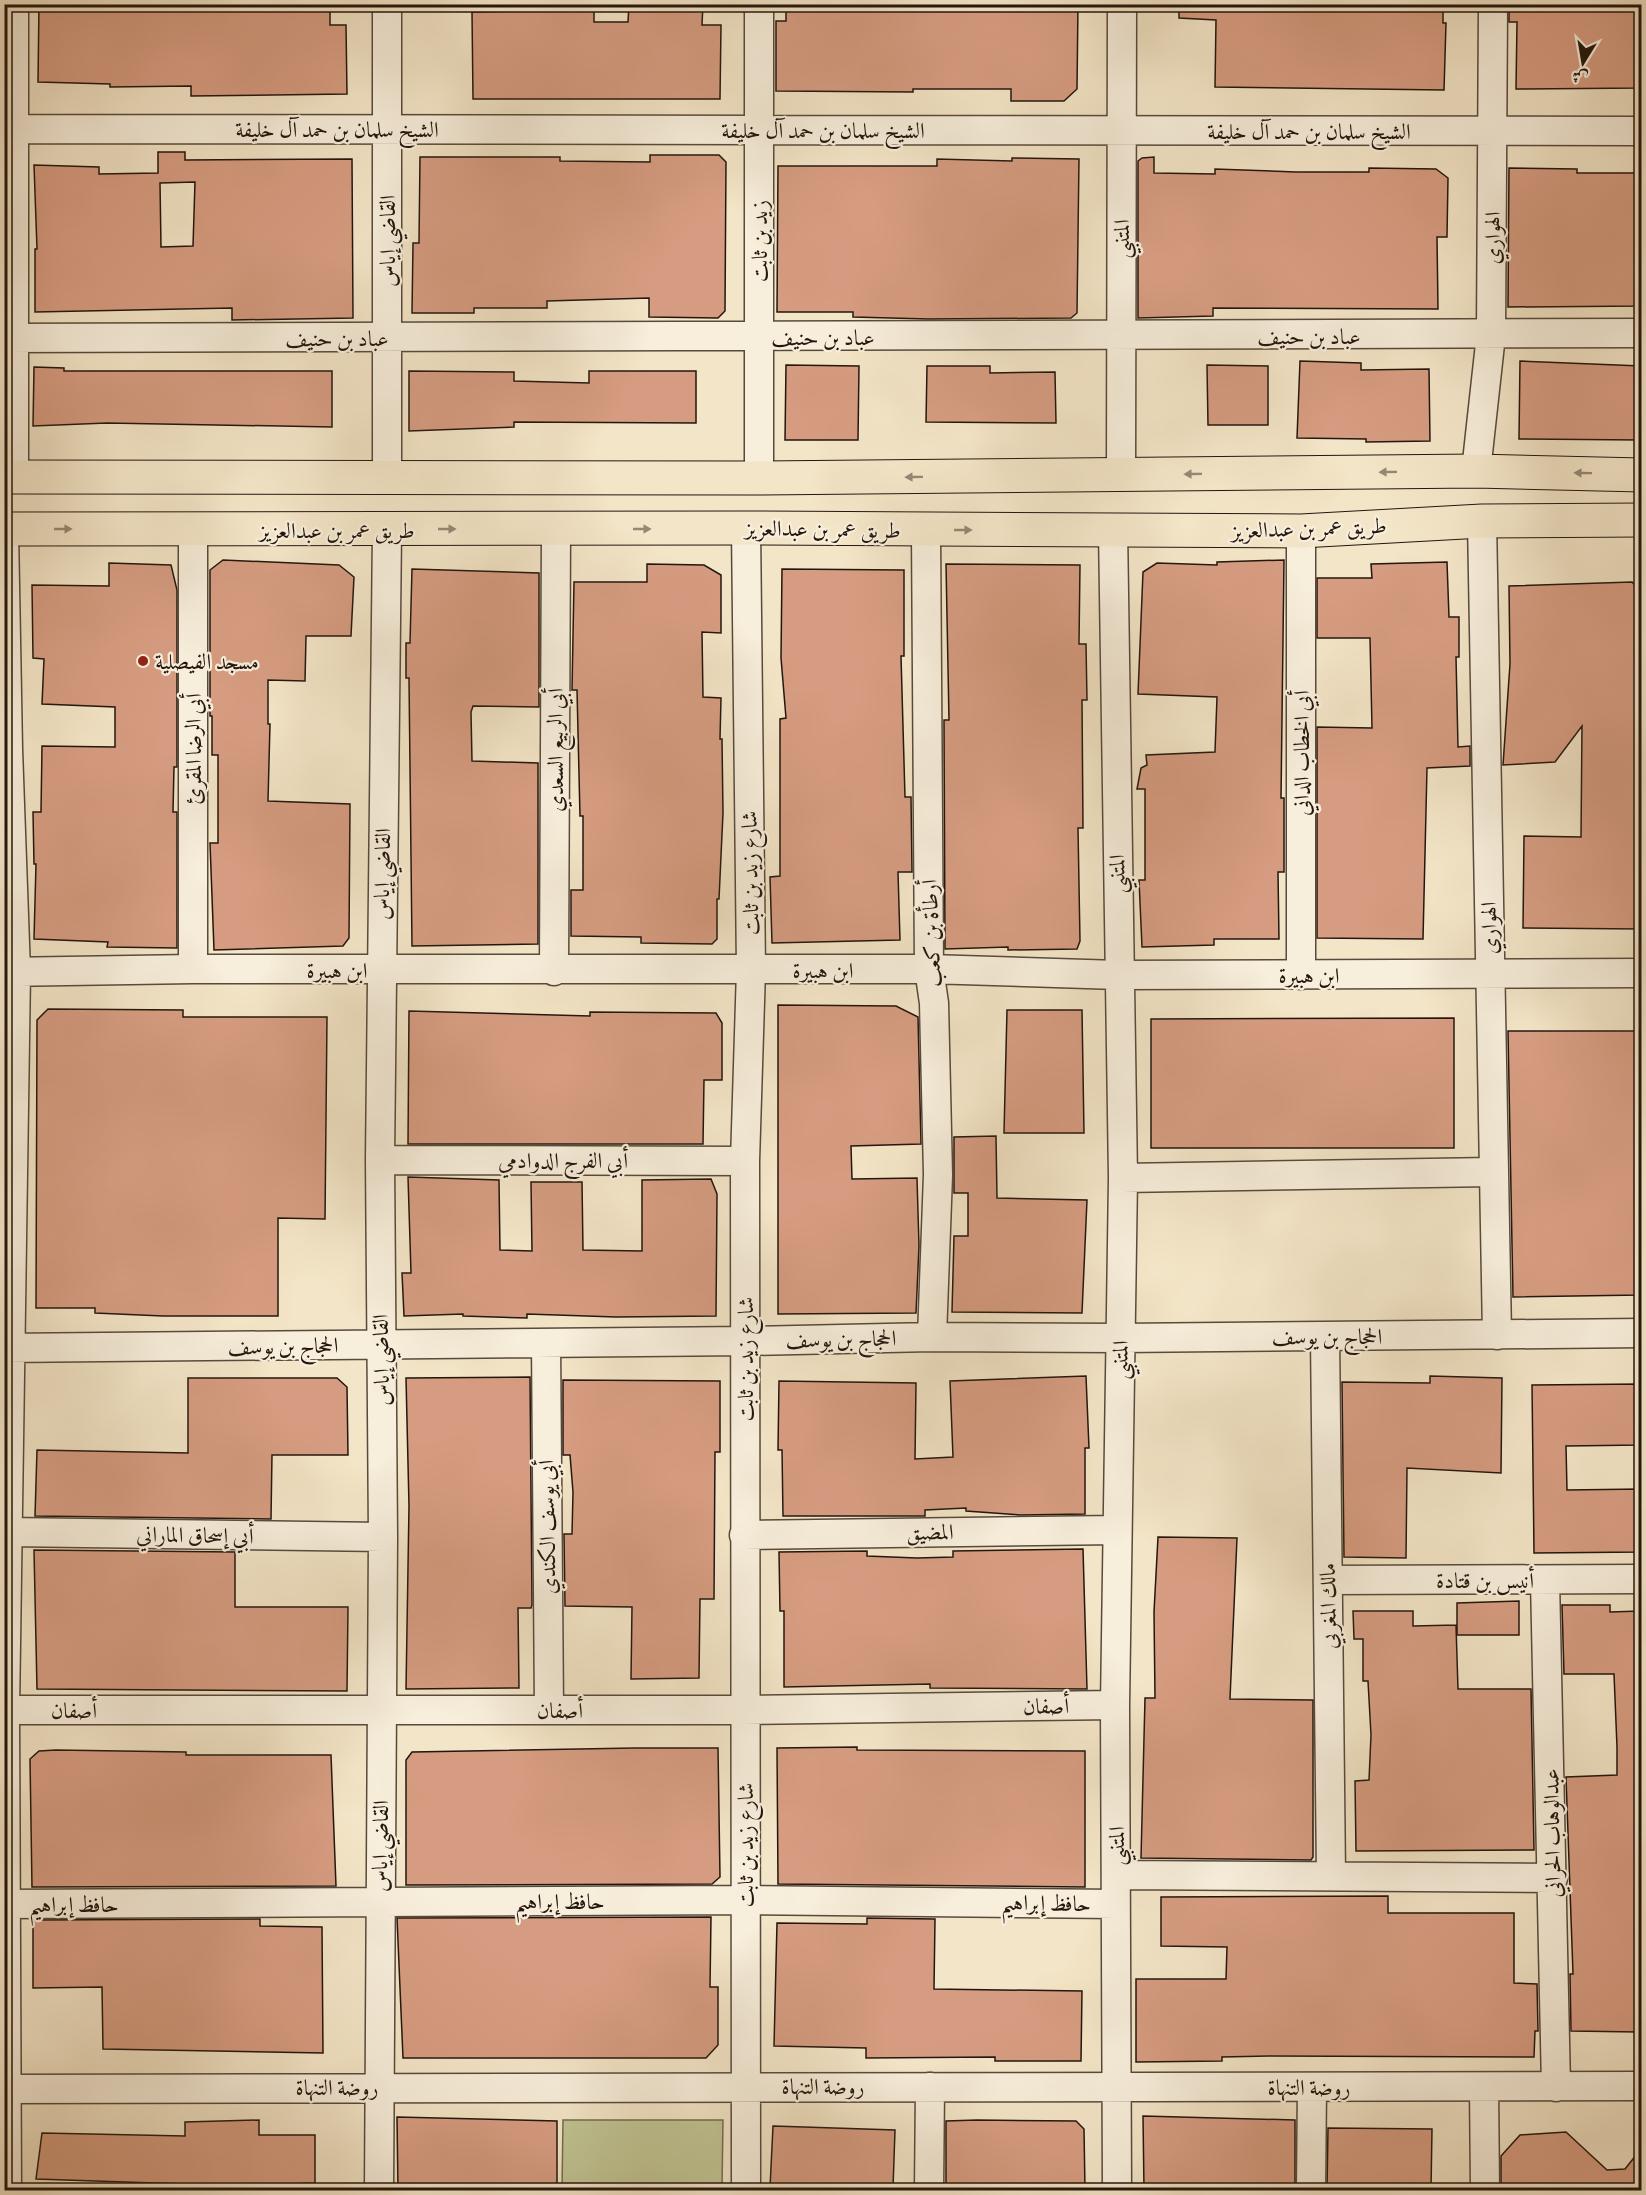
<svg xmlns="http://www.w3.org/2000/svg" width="1646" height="2195" font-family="'EB Garamond',Amiri,serif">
<rect width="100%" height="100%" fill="#f3e5c7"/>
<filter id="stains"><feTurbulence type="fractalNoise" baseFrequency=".00333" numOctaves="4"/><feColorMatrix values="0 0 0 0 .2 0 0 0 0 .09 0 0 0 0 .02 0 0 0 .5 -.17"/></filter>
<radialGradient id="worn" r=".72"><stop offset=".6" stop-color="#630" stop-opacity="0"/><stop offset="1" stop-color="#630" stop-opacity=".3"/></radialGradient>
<path fill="#c0c392" stroke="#726c50" stroke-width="1.5" d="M563,2120H723L722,2190H562Z"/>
<path fill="#d69c81" stroke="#23160e" stroke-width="1.5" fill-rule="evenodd" d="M39,4H330V25H346L347,94L191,96V86L110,87V84L38,82Z
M530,4H594V22H628L629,4H703L702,25H721L720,99H473L472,12L530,11Z
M786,4H1078L1077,89L1064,101H1011V89H913V92L776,91V21H786Z
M1179,4H1443V23H1446L1444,90L1215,87L1216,20L1179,18Z
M1509,4H1641V88L1516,89L1517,22H1509Z
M158,152H185V160L352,159L353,318L232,320V308L35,312V249H37L34,165L99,167V174L158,173ZM195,182L193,246L161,247L160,183Z
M650,155H719L726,162L725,311L718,318L649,317V298L547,301V308H474V313H412L413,243H419L420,157H560V161L650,162Z
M1154,157V173L1215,174V169L1296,172H1369V168L1436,169L1448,178L1447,237H1437L1438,309L1213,308V316L1138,318V161L1142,158Z
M1012,158L1079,159L1077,313L1071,318L929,319L853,317V312H777L778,166H937V159L1012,161Z
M1509,168L1577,169V173H1641V306L1508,307Z
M1300,361L1361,363V370L1429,369L1430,441L1366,442V439L1297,438Z
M1520,361L1641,366V440L1519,439Z
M786,365L859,366L858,440H785Z
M1207,365L1268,366V425H1208Z
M927,366H990V373L1055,372L1056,423L926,422Z
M34,367L64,368V371H332V427L107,423L33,426Z
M409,371L514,372V381L589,383V371H696V423L514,422V427L409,431Z
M223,560L339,565L354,577L351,636H306L305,681L268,680V724H270L268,801L350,804L349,938L343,946L214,950L210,843H218V755H212V716H210V570Z
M1284,560L1281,798H1284V872H1278L1279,939H1214V945L1142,947L1139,880H1145V789H1137L1141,768L1147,765L1146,755L1215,752L1217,697L1138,694L1143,572L1157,563L1217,565V562Z
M1447,562L1449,617H1459V657H1456L1458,747L1470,746V766L1427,768L1423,939L1317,938V727L1372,728L1370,638H1317V578H1372L1371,564Z
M109,563L171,565L177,590V767H174L173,812H177V948L107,947L108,942L34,939L36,864H34L33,812H41L42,746L115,747V707L42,704L44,659L33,658L32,585L109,586Z
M647,564L704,565L721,575V633L702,632L703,697L721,698L720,739H722L723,813L719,899H717V939L712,944L641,943V937L571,936V890H583V816H580L577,690H572L574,582H647Z
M946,564L1080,565L1079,644H1086L1087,700H1082L1083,828H1078L1080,941L1077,949L1008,950V947L945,949L944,720H949Z
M412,569L539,573V707L473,706L471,712L472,761L538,763V944L412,946L409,678H406V643H410Z
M782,569L904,570V656H901L905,797H911L912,872H898L900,940L772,943L770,877L780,876V719L786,718L781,658Z
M1632,582L1641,592V929L1523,928L1524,836L1581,837L1582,726L1555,762L1503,765L1510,664L1509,586Z
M778,1005L896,1006L918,1017L921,1144L851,1146L852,1179L917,1178L919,1246L916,1313L778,1314Z
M48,1009L183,1010V1017H327L325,1219L278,1218V1316H163L95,1313V1308H36L37,1020Z
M1007,1010H1082L1084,1133H1004Z
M409,1011L590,1016V1012L716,1013L722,1023V1080H704L703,1144H408Z
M1454,1018V1148H1151V1019Z
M1508,1031H1641V1295L1513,1297Z
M996,1136L997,1198L1087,1200L1082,1313L952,1312L954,1236H968V1193H954V1137Z
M408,1177L499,1180L500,1250L532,1251L531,1182H582L583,1250L642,1251V1180L711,1179L717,1194L716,1316L616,1317L527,1314V1318L463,1316V1314L404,1316L402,1273H411Z
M1086,1376L1089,1448H1085V1514L1020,1515L966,1511V1508L925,1510V1516H783L782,1450H778L779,1381L916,1383L915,1459L953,1457L950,1381Z
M1430,1376L1502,1378L1501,1473L1407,1468L1406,1558L1344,1557L1342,1382L1430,1383Z
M530,1377L532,1605L531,1608H518L519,1688L406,1689L409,1506L406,1378Z
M188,1378H337L347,1387L348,1455H272L271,1519L35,1516L37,1450L188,1453Z
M563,1380L720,1381V1452H715L714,1599H700L699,1678L631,1679L632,1607L565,1606L564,1534H572L573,1492L570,1455H563Z
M1641,1384V1445L1566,1446L1567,1490L1641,1489V1552L1534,1553L1532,1385Z
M1158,1537L1237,1538L1230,1699L1313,1700V1857L1311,1860L1141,1858L1145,1698H1155L1154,1612Z
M1083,1549L1087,1689L930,1688V1684L784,1687V1611H780L779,1552L867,1551V1556L917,1558L953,1557V1551Z
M34,1550L235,1552V1607H348L347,1691L37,1689Z
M1519,1601V1635H1457V1603Z
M1562,1605H1610V1612L1641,1611L1638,2032L1571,2031L1570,1974H1573L1566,1777L1617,1775V1747L1614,1674H1564Z
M1353,1611H1413V1626L1456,1625L1458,1689H1531L1534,1850L1356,1851L1355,1781L1369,1780L1371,1735L1368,1681H1363V1639H1354Z
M857,1747V1750L1085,1751V1887L778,1884L777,1748Z
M635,1748H718L720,1877L712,1884L406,1885V1760L412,1752Z
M56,1750L186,1752V1755H331L336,1886L32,1887L30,1759L39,1751Z
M1388,1896V1913H1514V1983L1537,1984L1538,2031H1535L1534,2057L1269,2056L1222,2057V2061L1136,2062V1979H1226L1227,1947L1161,1946V1897Z
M711,1917L710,1987H718V2045L706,2058H403L397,1918Z
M867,1918L935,1919L934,1989L1082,1991L1081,2061H995V2057L866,2058V2048L774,2046L777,1923L867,1924Z
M260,1919V1926L322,1927L323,2053L103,2049L102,1987L33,1988V1920Z
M1143,2116L1295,2120V2190H1144Z
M397,2117L557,2121V2190H398Z
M259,2120V2135H315V2183L184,2188V2184L36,2179L42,2133L185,2136V2122Z
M977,2120L1076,2121L1084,2129L1085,2190L946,2188V2121Z
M773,2126L895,2130L893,2188L830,2185V2190L770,2188Z
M1328,2128L1432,2129L1431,2190H1327Z
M1566,2132L1607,2170L1625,2169L1641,2149V2190H1501V2156L1520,2135Z"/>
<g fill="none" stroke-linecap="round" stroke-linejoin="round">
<g stroke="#574a3c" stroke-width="31">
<path id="minor" d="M14,4V477
M387,4V477
M759,4V478
M4,129L1642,131
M4,338L1642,333
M1476,471L1491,335L1493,4
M1121,474L1122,4
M1482,521L1497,1335
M1113,529L1123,1178L1115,1705L1117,2190
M926,530L929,969L934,1003L938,1175L932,1337
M4,531L8,749L16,972L5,1710L7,2190
M1301,531V975
M193,969V530
M554,971L556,529
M4,972L193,969H929L1118,975L1642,973
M380,1160L745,1161
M1123,1178L1492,1172
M1325,1336L1331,1876
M546,1343L549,1710
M4,1348L746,1341L932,1337L1120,1338L1642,1333
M7,1532L383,1537
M744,1535L1117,1530
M1328,1580L1642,1579
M1545,1580L1556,2087
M4,1710H744L1115,1705
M1116,1875L1553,1878
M4,1904L745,1900L1115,1904
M1484,2087L1485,2190
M4,2089L1642,2086
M379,2190L383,1537L380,1160L387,530
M746,2190L745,1161L751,970L746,528
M929,2190L930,2087
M1311,2190L1312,2087"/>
</g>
<g stroke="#23160e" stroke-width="35">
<path id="major" d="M4,477L759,478L1476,471L1642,475
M4,529L746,528L1301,531L1482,521L1642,520"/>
</g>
<use href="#minor" stroke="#f7eedb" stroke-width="28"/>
<use href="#major" stroke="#f3e5c7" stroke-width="33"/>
</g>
<defs><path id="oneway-solid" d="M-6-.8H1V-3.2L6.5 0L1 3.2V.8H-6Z" transform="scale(1.5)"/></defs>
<g fill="#958874">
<use href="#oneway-solid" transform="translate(1388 472) rotate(179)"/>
<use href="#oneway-solid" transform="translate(1583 473) rotate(-179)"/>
<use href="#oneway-solid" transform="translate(1193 474) rotate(179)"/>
<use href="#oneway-solid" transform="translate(914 477) rotate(179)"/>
<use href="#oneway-solid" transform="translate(63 529)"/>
<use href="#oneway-solid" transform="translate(447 529)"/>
<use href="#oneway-solid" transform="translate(642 529)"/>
<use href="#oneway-solid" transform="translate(963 530)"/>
</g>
<circle fill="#8f2418" stroke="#f7eedb" stroke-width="2" cx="143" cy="661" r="6"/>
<g text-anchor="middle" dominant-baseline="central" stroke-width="4.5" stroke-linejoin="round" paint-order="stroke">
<g font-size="22" fill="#23160e" stroke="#f7eedb">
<text x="337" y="129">الشيخ سلمان بن حمد آل خليفة</text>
<text x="823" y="130">الشيخ سلمان بن حمد آل خليفة</text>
<text x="1309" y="131">الشيخ سلمان بن حمد آل خليفة</text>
<text transform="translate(1492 238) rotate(-90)">الهواري</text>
<text transform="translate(1121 239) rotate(-90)">المتنبي</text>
<text transform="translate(387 241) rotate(-90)">القاضي إياس</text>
<text transform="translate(759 241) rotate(-90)">زيد بن ثابت</text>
<text x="1309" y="336">عباد بن حنيف</text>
<text x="823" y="337">عباد بن حنيف</text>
<text x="337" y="338">عباد بن حنيف</text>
<text transform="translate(1309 528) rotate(-2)">طريق عمر بن عبدالعزيز</text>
<text transform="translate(823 529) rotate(1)">طريق عمر بن عبدالعزيز</text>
<text x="337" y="530">طريق عمر بن عبدالعزيز</text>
<text transform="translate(193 749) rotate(-90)">أبي الرضا المقرئ</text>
<text transform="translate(555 750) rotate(-90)">أبي الربيع السعدي</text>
<text transform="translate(1301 753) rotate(-90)">أبي الخطاب الداني</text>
<text transform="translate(750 873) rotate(-91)">شارع زيد بن ثابت</text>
<text transform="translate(382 874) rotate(-89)">القاضي إياس</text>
<text transform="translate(1117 874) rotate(-91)">المتنبي</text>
<text transform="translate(1489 928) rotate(-91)">الهواري</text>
<text transform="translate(931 933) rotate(-92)">أرطأة بن كعب</text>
<text x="337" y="970">ابن هبيرة</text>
<text x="823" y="970">ابن هبيرة</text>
<text x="1309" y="975">ابن هبيرة</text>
<text x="563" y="1160">أبي الفرج الدوادمي</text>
<text x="1327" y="1336">الحجاج بن يوسف</text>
<text transform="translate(841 1339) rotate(-1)">الحجاج بن يوسف</text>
<text transform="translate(283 1346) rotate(-1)">الحجاج بن يوسف</text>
<text transform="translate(745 1359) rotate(-90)">شارع زيد بن ثابت</text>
<text transform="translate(381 1360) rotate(-91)">القاضي إياس</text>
<text transform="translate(1120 1360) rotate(-89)">المتنبي</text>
<text transform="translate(547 1527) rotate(-91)">أبي يوسف الكندي</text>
<text transform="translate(930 1532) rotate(-1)">المضيق</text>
<text transform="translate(195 1535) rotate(1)">أبي إسحاق الماراني</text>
<text x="1485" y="1580">أنيس بن قتادة</text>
<text transform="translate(1328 1606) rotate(-91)">مالك المغربي</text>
<text transform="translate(1046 1706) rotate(-1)">أصفان</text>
<text x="74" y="1710">أصفان</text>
<text x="560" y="1710">أصفان</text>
<text transform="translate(1552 1833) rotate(-91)">عبدالوهاب الحراني</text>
<text transform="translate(745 1845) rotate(-90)">شارع زيد بن ثابت</text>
<text transform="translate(380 1846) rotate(-89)">القاضي إياس</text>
<text transform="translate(1116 1846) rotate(-90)">المتنبي</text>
<text x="560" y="1901">حافظ إبراهيم</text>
<text transform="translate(1046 1903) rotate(1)">حافظ إبراهيم</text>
<text x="74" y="1904">حافظ إبراهيم</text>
<text x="823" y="2086">روضة التنهاة</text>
<text x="337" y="2087">روضة التنهاة</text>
<text x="1309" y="2087">روضة التنهاة</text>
</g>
<g font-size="22" fill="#23160e" stroke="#f7eedb" text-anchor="start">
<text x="155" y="661">مسجد الفيصلية</text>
</g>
</g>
<rect width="1646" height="2195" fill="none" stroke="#f3e5c7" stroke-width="24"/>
<rect x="6" y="6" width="1634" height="2183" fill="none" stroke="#23160e" stroke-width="3"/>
<rect x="12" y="12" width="1622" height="2171" fill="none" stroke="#23160e" stroke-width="1.5"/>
<g transform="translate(1583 63) rotate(191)" stroke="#f7eedb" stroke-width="4.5" paint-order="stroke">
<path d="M0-4.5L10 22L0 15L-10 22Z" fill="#23160e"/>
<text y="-9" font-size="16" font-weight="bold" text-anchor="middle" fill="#23160e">ش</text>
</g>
<rect width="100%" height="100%" filter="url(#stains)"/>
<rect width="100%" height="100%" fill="url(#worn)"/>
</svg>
